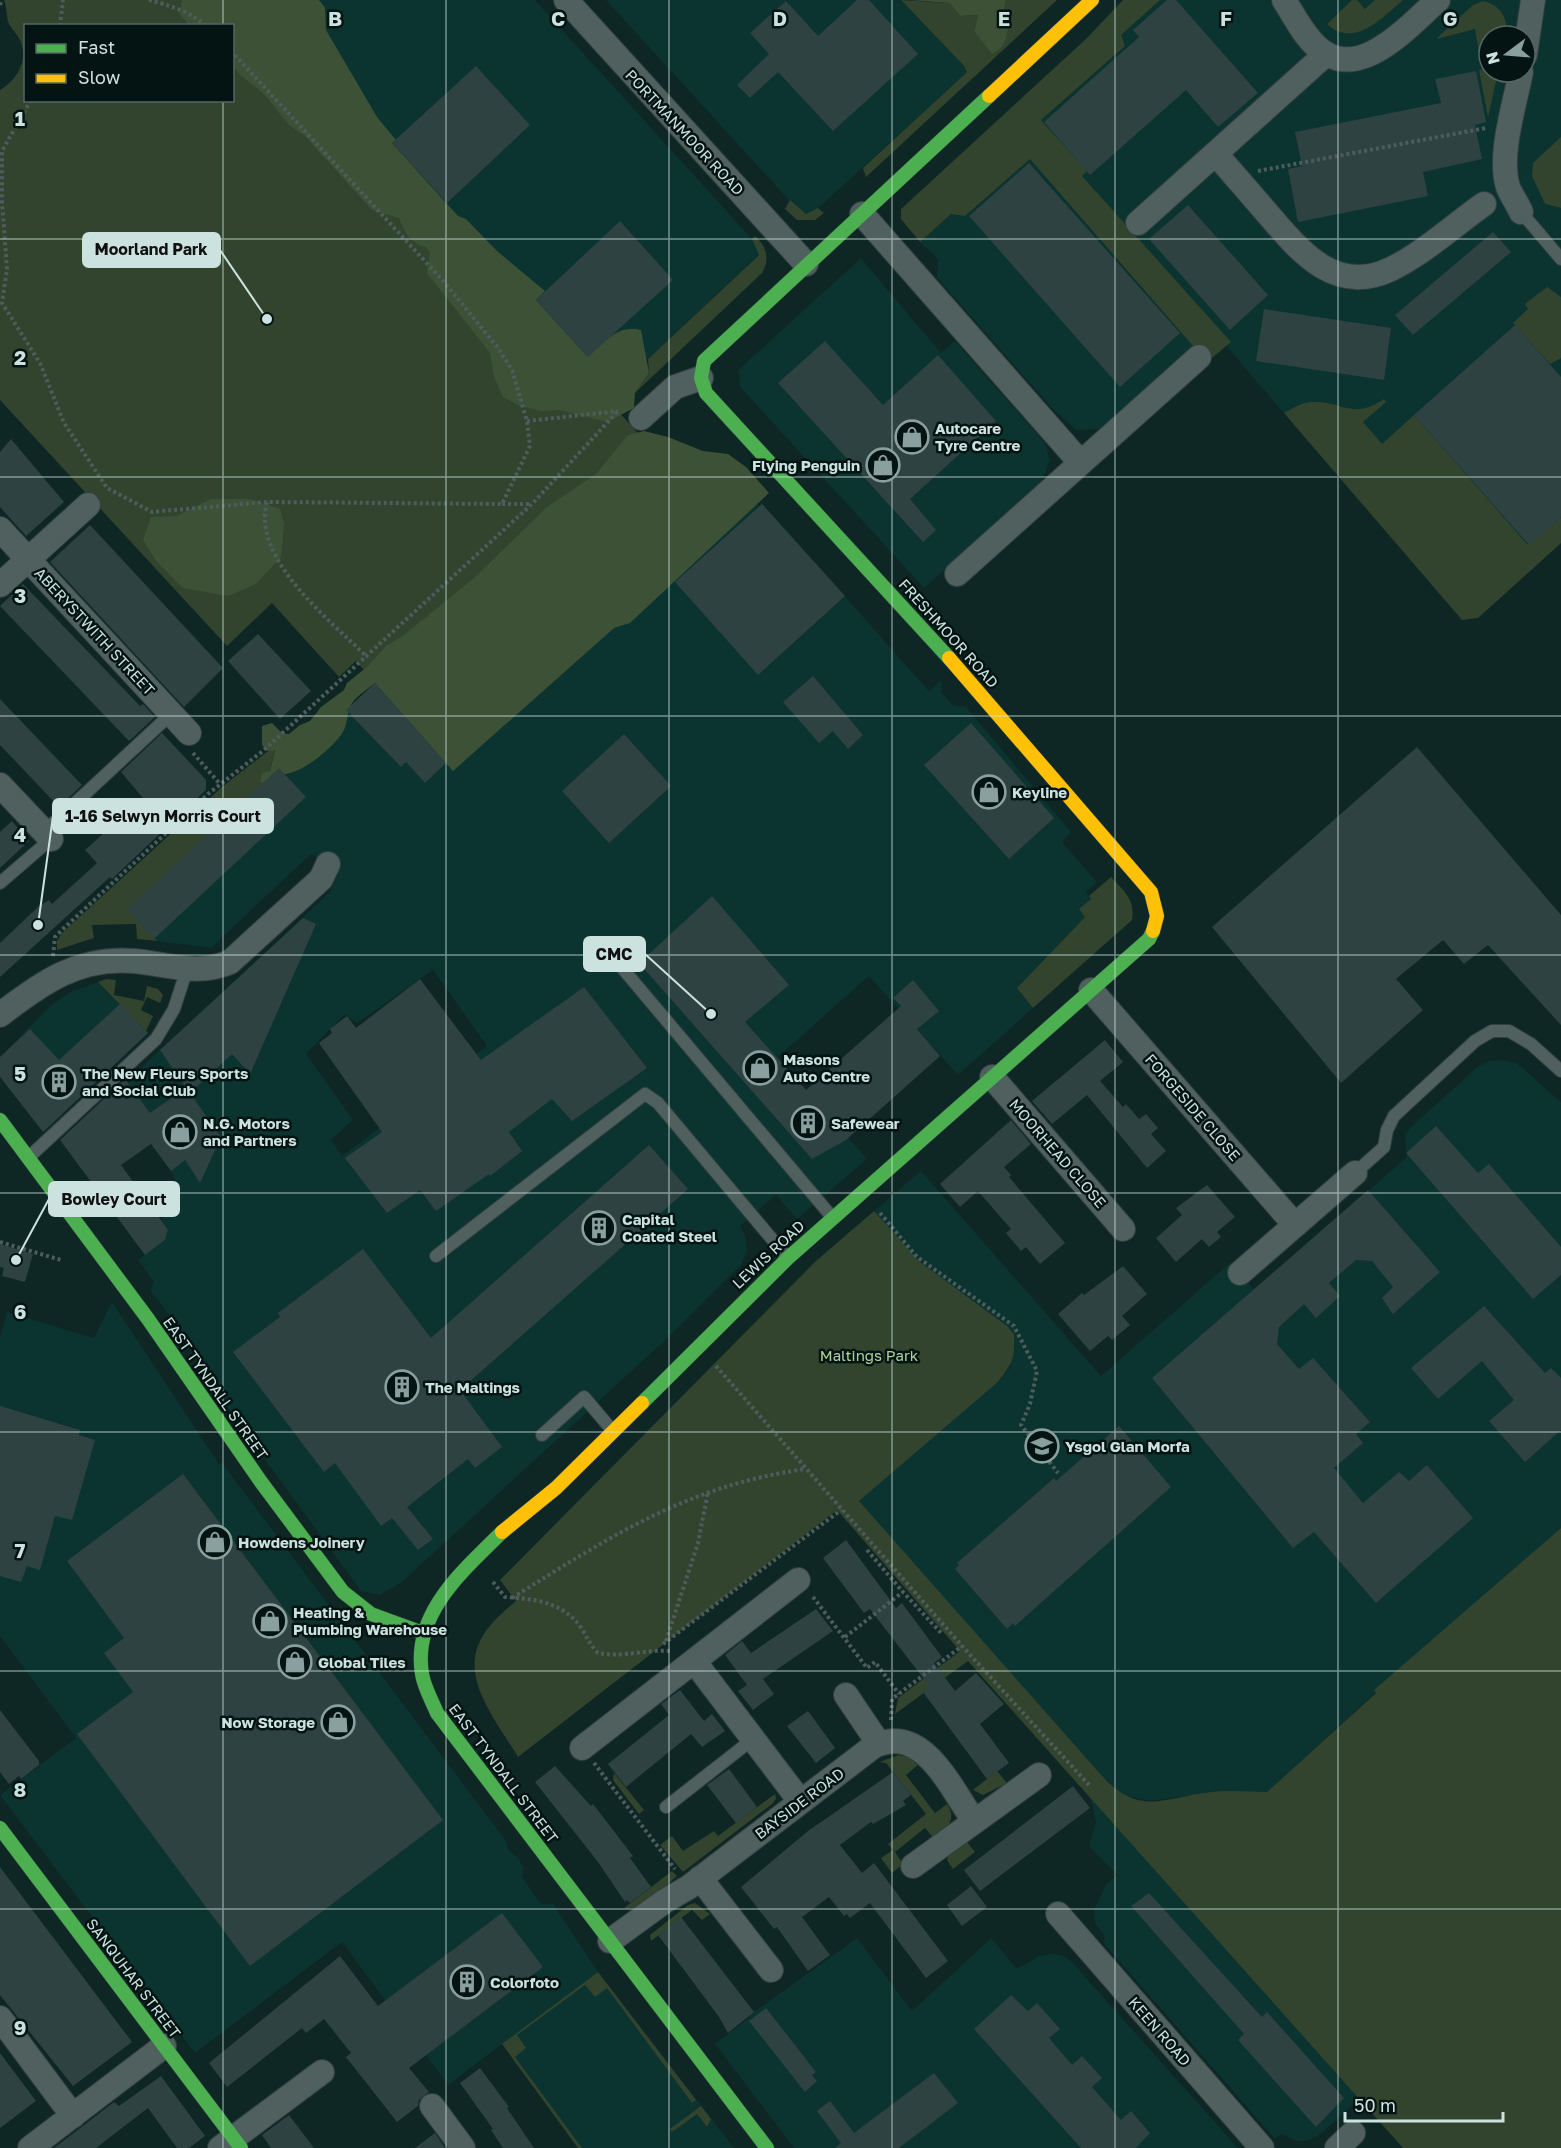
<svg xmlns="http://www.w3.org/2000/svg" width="1561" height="2148" font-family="'Golos Text',sans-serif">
<rect width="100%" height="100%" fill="#0e2624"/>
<path fill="#0b3330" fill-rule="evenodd" d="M307,0H535L752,239L759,254L607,398L471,232L358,102Z
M606,0H901L964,66L967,72L814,212L806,214L798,210Z
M1160,0H1561V543L1478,618L1462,620L1215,333L1105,429L1076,430L1054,410L937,278L938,259L920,242L951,214L1013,174L1055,136L1041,120L1125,46L1120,35ZM1489,36H1525V72H1489Z
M861,258L941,353L955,341L1045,443L1050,460L1040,486L924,588L740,387L738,370Z
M750,497L759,506L762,503L929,691L942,680L941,692L953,705L966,707L1071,832L1062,842L1097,882L1086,892L1091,899L1086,916L1017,988L1033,1008L958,1075L869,976L778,1057L867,1159L797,1219L776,1195L740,1226L746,1238L747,1252L740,1266L660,1345L401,1583L379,1595L361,1591L204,1376L168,1313L150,1290L154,1282L138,1260L165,1240L168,1230L161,1220L166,1215L156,1201L177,1183L171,1171L131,1117L89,1116L330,892L339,872L311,854L211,948L158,941L127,909L375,683ZM433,970L487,1046L342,1156L331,1140L353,1120L306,1054L345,1014L357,1023Z
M98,982L148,1033L44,1132L0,1077V1057L51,1005L71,992Z
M1503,1060L1518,1064L1561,1102V1528L1375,1690L1376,1692L1267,1792H1212L1150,1801L1124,1796L1103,1777L858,1501L998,1382L1011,1366L936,1275L907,1250L874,1211L921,1171L1101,1376L1231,1262L1254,1290L1407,1157L1405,1135L1410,1128L1477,1067L1489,1061Z
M112,1302L219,1464L222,1463L506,1841L508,1849L518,1858L524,1868L522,1877L534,1894L541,1904H553L598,1972L734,2148H578L502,2044L448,2085L342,1942L195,2053L0,1795L76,1738L0,1636V1337L7,1312L94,1338Z
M1086,1793L1360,2099L1318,2136L1306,2141H1296L1281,2134L1275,2139L1105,1945L1104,1935L1095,1923L1094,1910L1106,1884L1118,1875L1089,1846L1096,1822L1091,1800Z
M857,1938L912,2011L991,1938L1017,1969L1039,1956L1050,1954L1062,1955L1072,1962L1238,2148H794L715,2044L749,2018L750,2015Z"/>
<path fill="#32442e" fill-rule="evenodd" d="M4,0H247L645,441L453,771L356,661L339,677L272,603L227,646L0,400V90C17,80 29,60 20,40C17,34 12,30 9,24C6,17 7,7 4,0ZM26,26H232V100H26Z
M901,0L951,3L960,16L978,15L974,31L1001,21L1006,0H1057L866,177L863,168L967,72L964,66Z
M1123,0H1160L1121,35L1125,46L1041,120L1087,171L1082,176L1231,342L1207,362L1030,159L965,216L951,214L920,242L901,219V209L1087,38Z
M1352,0H1357L1365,9L1375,0H1403C1382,18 1354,49 1327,24Z
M1483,1C1501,5 1509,19 1506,36H1489V72H1498L1488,117L1479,70L1482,69L1475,29L1436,39L1473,5Z
M1561,137V208L1545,204L1532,176L1533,163Z
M790,200L806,214L818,208L824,213L815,220H797L785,209Z
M755,236C767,246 770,260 762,273L635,393L649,373L648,359L759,255L752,239Z
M1547,287L1561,297V358L1550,364L1513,323L1528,309L1525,304Z
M1384,399L1386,402L1363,422L1382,444L1414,415L1528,545L1561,517V543L1478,618L1462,620L1284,413C1293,408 1304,401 1315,402C1343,402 1353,420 1384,399Z
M275,749L270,771L263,783L154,938L158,941L137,939L136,924L92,925L94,938L57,950V941L62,933L223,786L268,751Z
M1111,877C1123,890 1136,900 1132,920L1033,1008L1017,988L1085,917L1079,909L1091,899L1089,896Z
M106,979L116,980L114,995L144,1001L147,986L158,989L163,995L160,1003L147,997L141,1010L153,1016L146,1031L98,982Z
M874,1211L920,1262L1007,1326L1014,1334C1015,1358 1013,1363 998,1382L859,1501L1103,1777C1141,1817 1164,1797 1211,1792C1229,1790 1249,1792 1267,1792L1376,1693L1374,1690L1561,1528V2148H1403L968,1661L895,1714L898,1698L960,1651L837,1510L518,1757C499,1724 459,1679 481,1639C489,1624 503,1612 516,1601L500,1580L816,1261Z
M899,1755L908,1757L918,1765L906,1775L935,1813L947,1804C958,1820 946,1829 935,1840L925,1828L895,1852L903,1864L892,1873L881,1858L893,1850L888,1844L926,1814L886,1763L879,1762Z
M997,1771L1007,1783L983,1795L973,1790Z
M614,1773L644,1810L639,1814L613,1780Z
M775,1794L776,1799L772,1804L683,1872L660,1845L672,1836L683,1851L714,1831L718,1836Z
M967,1842L975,1852L953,1869L947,1860L948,1856Z
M672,1871L677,1876C665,1886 641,1913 624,1908Z
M695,1903L710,1914L702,1920L692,1910L651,1941L650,1935L688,1905Z
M598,1972L696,2100L692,2103L607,1988L595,1997L585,1985L517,2035L526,2048L515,2057L582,2148H578L502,2044Z
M701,2106L711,2119L707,2127L697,2114L672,2132L670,2129Z"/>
<path fill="#3d5137" d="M182,0H319L325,8L326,30L377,117L396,140L392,143L458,216L466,219L497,251L545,291L536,300L587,356C606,343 616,324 641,330L649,373L635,393L634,408L607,422L559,410L541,411L520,406L503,397L494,377L490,353L427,273L430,253L426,247C410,243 405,233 399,218L372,210L304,135L289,125L265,95L239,74L233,65L232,26L189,25L180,15Z
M910,0H1006L1001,21L1008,28C1006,40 1004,48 992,54L974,31L978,15L960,16L950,3Z
M644,431L668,437L703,451L728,454L746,467L769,493L630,623L614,628L453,771L375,683C368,689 355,697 351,705C346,715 348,726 341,735C328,752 297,778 276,774L263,783L260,781L262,773L270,771L275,750L268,751L262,745V726L272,723L283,734H289L300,725L310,721L321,707L344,690L347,683L368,666L386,646L404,635L474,578L547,507L596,474L628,435Z
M211,499H250L280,509L284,524L281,557L256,584L228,596L183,588L157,562L143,540L151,517L177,516Z"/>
<path fill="#2e4242" d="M857,0H869L918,54L833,131L778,72L750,98L737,85L769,54L750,33L786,1L818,36Z
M1167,0H1176L1258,93L1218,127L1186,90L1090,175L1044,122L1139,37L1133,30Z
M476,66L530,125L447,203L392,143Z
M1476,71L1486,122L1475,125L1482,159L1423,172L1428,196L1298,222L1288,169L1302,166L1295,132L1441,103L1435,79Z
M1029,163L1180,333L1120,387L969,216Z
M1188,205L1268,295L1230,330L1149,239Z
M620,221L673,280L588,357L536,300Z
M1493,232L1511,252L1413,335L1395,315Z
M1264,309L1391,328L1384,380L1256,361Z
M1515,325L1561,377V517L1529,545L1414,415Z
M825,341L883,405L938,355L996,421L910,499L936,530L923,542L778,383Z
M11,439L64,502L26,536L0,507V452Z
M762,504L845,596L758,675L675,582Z
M90,525L223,668L184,707L50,562Z
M23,584L140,706L143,704L155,717L129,741L0,606Z
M258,634L311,691L280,719L228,661Z
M813,676L863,735L848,749L833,731L819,743L783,702Z
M375,683L446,763L425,783L406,762L401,767L346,710Z
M0,699L82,785L59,807L0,745Z
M971,723L1054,818L1009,859L924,765Z
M162,733L206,780V790L112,879L110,877L0,977V943L39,906L49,900L52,904L97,863L85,850L143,798L121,772Z
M624,734L671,786L609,843L562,791Z
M1417,747L1561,915V1025L1488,945L1464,964L1443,940L1396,979L1423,1010L1341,1083L1212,927Z
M279,768L306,797L154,939L127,909Z
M12,821L29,841L0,868V832Z
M712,896L789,985L745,1022L806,1090L901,1006L893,998L913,980L939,1011L917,1029L940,1056L846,1140L812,1159L639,963Z
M303,918L316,924L250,1074L232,1054L190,1093L221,1137L200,1183L185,1160L171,1171L151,1144L121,1165L168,1230L165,1240L145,1255L60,1140L125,1079L150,1113L186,1088L160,1050Z
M420,979L481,1060L584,987L647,1068L572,1121L552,1099L509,1132L522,1151L490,1176L489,1174L436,1211L420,1190L387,1213L345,1158L382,1132L319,1043L332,1033L330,1029L347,1016L356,1028Z
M120,1004L148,1033L43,1132L0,1077V1057L30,1029L59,1060Z
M1105,1040L1123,1062L1100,1081L1123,1107L1126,1104L1139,1119L1146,1114L1158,1128L1151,1134L1166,1151L1147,1168L1087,1095L1052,1124L1032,1101Z
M1011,1120L1031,1144L1004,1167L1011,1175L1009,1177L1065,1243L1040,1264L1026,1247L1021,1251L1006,1233L1011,1229L978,1191L960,1207L940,1184Z
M1436,1126L1478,1173L1489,1164L1561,1247V1275L1533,1299L1406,1153Z
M649,1145L688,1189L460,1390L502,1447L475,1468L468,1459L407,1507L433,1539L418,1550L392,1518L381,1526L335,1463L324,1472L233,1352L280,1317L278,1313L363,1249L431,1338Z
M1207,1185L1235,1217L1217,1232L1221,1237L1209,1247L1202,1239L1176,1262L1156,1238L1182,1215L1176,1208Z
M1368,1190L1440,1272L1393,1314L1382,1298L1393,1287L1372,1261L1356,1260L1329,1283L1340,1296L1316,1318L1304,1304L1279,1327L1277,1344L1299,1369L1313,1358L1370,1422L1356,1434L1363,1443L1334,1468L1363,1503L1399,1472L1409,1481L1427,1465L1473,1518L1376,1603L1314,1532L1293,1548L1152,1378Z
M0,1244L33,1254L25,1282L2,1276L4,1268L0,1267Z
M1123,1266L1147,1294L1122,1316L1130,1325L1112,1340L1108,1336L1090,1351L1058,1314L1082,1293L1084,1295Z
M1484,1306L1545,1373L1551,1368L1561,1378V1430L1525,1462L1489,1421L1514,1400L1482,1361L1438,1399L1411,1368Z
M0,1406L80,1430L79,1435L95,1440L72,1520L55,1516L40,1570L27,1566L21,1582L0,1576Z
M1119,1426L1171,1487L1015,1626L1013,1623L1007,1629L955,1569L959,1565L957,1563L1054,1478L1056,1481Z
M183,1474L443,1820L250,1966L77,1734L133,1692L104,1653L124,1638L67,1561Z
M846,1540L896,1608L902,1603L942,1657L934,1663L955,1691L976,1673L1004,1704L980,1724L1009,1763L987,1779L923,1692L930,1687L870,1609L864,1613L823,1558Z
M816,1609L833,1631L763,1679L774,1694L753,1710L738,1691L747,1685L725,1655L742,1641L751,1653Z
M680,1690L704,1721L712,1714L725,1731L702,1747L691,1734L626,1787L608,1764L669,1715L661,1704Z
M0,1710L39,1761V1765L21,1779L19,1776L9,1784L0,1772Z
M808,1711L835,1748L816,1763L787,1726Z
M555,1766L591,1806L593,1804L633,1856L630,1858L651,1887L630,1903L627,1900L625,1902L598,1862L535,1782Z
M729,1769L757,1807L736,1823L707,1785Z
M893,1772L911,1795L903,1801L906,1805L873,1824L871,1822L840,1845L862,1873L874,1863L948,1961L926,1978L870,1903L850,1918L847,1914L844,1916L829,1897L802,1917L830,1955L808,1971L777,1927L774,1929L741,1887L808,1831Z
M1073,1786L1090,1808L980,1891L964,1870Z
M0,1867L132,2042L73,2086L0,1995Z
M971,1886L987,1907L962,1926L947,1905Z
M1149,1893L1262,2017L1267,2012L1344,2098L1316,2127L1238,2040L1244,2034L1131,1906Z
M502,1913L543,1967L409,2068L429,2092L419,2100L418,2106L397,2122L346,2057L351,2053L324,2019L306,2033L302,2028L227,2087L209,2063L340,1956L378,2006Z
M681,1917L754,2012L728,2033L719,2017L658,1935Z
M1011,1995L1028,2011L1037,2003L1060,2029L1049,2038L1072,2065L1082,2056L1102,2078L1092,2087L1121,2120L1131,2111L1150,2133L1136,2148H1081L974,2029Z
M766,2008L816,2072L812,2075L817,2081L805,2092L749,2021Z
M0,2053L36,2101L0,2128Z
M480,2068L509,2107L507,2108L534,2148H503L491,2130L493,2129L460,2083Z
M934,2073L958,2103L899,2148H835L841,2143L817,2111L830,2101L854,2133Z
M161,2076L205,2136L189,2148H177L148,2108L96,2148H54L114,2102L119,2106Z
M289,2115L314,2148H271L262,2135Z
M435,2133L445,2148H415Z"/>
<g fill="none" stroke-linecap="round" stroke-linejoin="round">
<g stroke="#324140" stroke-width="14">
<path id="lane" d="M1521,212L1561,259
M44,832L171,714
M0,883L51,839
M618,963L832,1217
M29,1157L156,1039L174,1009L187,969
M1355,1173L1384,1147L1387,1130L1394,1116L1475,1041L1492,1031H1509L1531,1044L1561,1071
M436,1256L645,1094L658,1103L787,1257
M542,1435L584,1397L612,1430
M666,1807L753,1739"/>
</g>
<g stroke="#324140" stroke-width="26">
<path id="street" d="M566,0L806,264
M1284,0C1294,16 1303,34 1316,46C1358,86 1408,26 1438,0
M1525,55L1533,0
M1216,154C1233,174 1250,193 1267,213C1299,250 1334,295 1389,270C1423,254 1454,225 1484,204
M1521,212C1517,203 1511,195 1508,187C1498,156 1515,103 1521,72
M862,214L1080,462
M1138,223L1326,54
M641,418L675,387L701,378
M0,529L189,733
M957,574L1199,357
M0,585L88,505
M0,785L51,839
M1091,990L1295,1225
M0,1015C41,983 79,956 134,961C167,964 198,976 230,962L321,879L328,864
M992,1077L1123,1229
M1240,1273L1355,1173
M694,1661L800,1801
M846,1695L879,1744
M582,1748L798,1580
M913,1866L1039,1775
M700,1878L771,1970
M1058,1914L1262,2148
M610,1941L665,1901L689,1887L874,1746C923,1723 950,1787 974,1821
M0,2018L73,2116
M432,2106L463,2148
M30,2148L164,2046
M220,2148L322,2072
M1337,2148L1353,2133"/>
</g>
<g stroke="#324140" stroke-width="15">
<path id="fast" d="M949,658L706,393L701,378L704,361L989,96
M0,1120L148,1319L261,1482L343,1592L371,1614L423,1633
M642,1403L788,1258L1149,939L1153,931
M502,1532C463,1571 412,1613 422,1674C424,1687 432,1701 437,1713L767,2148
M0,1828L241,2148"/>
</g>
<g stroke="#324140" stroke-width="15">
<path id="slow" d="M989,96L1092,0
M949,658L1151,892L1157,916L1153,931
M502,1532L556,1488L642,1403"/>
</g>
<path stroke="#4d5d5c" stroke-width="4" stroke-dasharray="3 3" stroke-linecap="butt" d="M149,0C168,5 192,12 206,26
M0,5L1,0
M60,26L63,0
M31,100L2,151V202L7,269L2,303L40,363L64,423L107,488L152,512L267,502L502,504L530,446L527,421L512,370L498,348L445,283L232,52
M1258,171L1486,128
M527,421L618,411
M267,502C251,559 330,620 367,657
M502,504H531
M193,753L220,784
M53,956L55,937L62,930L208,794L264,750L532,504L618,411
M880,1213L917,1257L1014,1326L1037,1371L1030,1404L1021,1425L1058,1473
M0,1242L61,1260
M716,1366L962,1646L1089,1785
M867,1550L903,1592
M493,1582L505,1597C535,1599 564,1602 582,1629C587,1638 591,1646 598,1653C621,1658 646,1649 670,1651
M813,1597L867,1668L875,1662L899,1694
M512,1598C611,1536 687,1486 805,1469
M845,1637L903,1592L942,1634
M666,1641L698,1543L708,1492
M663,1644L841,1510
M891,1720L892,1699L962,1646
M594,1763L675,1869"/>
<use href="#lane" stroke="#4f605f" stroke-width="12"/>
<use href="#street" stroke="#4f605f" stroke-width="24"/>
<use href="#fast" stroke="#4caf50" stroke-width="14"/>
<use href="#slow" stroke="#ffc107" stroke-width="14"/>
</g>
<path fill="none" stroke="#cce2df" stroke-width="1.5" stroke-opacity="0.55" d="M223,0V26M446,0V2148M669,0V2148M892,0V2148M1115,0V2148M1338,0V2148M223,100V2148M0,239H1561M0,477H1561M0,716H1561M0,955H1561M0,1193H1561M0,1432H1561M0,1671H1561M0,1909H1561"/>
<defs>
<g id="shop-ring" transform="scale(1.725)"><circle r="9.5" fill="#041413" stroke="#8aa09e" stroke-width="1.5"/><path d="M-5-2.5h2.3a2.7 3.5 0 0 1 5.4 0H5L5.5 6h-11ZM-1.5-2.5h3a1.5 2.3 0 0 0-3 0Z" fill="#8aa09e"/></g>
<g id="building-ring" transform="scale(1.725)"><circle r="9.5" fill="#041413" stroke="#8aa09e" stroke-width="1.5"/><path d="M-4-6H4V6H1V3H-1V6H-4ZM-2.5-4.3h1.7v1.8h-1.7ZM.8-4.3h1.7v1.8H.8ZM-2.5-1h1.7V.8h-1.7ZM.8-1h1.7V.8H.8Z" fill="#8aa09e"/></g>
<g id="school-ring" transform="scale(1.725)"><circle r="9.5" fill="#041413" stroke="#8aa09e" stroke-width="1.5"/><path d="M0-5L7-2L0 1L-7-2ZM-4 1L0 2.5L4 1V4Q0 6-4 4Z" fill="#8aa09e"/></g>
</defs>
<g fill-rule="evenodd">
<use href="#shop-ring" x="912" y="437"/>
<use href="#shop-ring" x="883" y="465"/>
<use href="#shop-ring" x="989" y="792"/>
<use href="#shop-ring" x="760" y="1068"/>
<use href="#building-ring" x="59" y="1082"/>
<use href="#building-ring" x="808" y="1123"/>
<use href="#shop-ring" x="180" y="1132"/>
<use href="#building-ring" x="599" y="1228"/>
<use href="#building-ring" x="402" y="1387"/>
<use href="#school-ring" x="1042" y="1446"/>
<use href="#shop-ring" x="215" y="1542"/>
<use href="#shop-ring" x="270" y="1621"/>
<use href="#shop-ring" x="295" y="1662"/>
<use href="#shop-ring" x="338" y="1722"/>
<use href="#building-ring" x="467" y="1982"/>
</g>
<g text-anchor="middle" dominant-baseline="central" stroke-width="5" stroke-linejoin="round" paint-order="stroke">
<g font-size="15" fill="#cce2df" stroke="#041413">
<text transform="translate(685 132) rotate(47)">PORTMANMOOR ROAD</text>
<text transform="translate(95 631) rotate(47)">ABERYSTWITH STREET</text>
<text transform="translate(949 633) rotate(48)">FRESHMOOR ROAD</text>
<text transform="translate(1193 1107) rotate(49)">FORGESIDE CLOSE</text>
<text transform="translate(1058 1153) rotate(49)">MOORHEAD CLOSE</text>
<text transform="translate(768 1254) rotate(-43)">LEWIS ROAD</text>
<text transform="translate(216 1388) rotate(55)">EAST TYNDALL STREET</text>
<text transform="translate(504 1773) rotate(53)">EAST TYNDALL STREET</text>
<text transform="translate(799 1803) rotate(-37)">BAYSIDE ROAD</text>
<text transform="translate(134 1978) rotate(53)">SANQUHAR STREET</text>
<text transform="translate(1160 2031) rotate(49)">KEEN ROAD</text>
</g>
<g font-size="15" font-weight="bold" fill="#cce2df" stroke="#041413" text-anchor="start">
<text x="935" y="428">Autocare<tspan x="935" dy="17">Tyre Centre</tspan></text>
<text x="860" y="465" text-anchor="end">Flying Penguin</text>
<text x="1012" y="792">Keyline</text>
<text x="783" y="1059">Masons<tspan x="783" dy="17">Auto Centre</tspan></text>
<text x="82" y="1073">The New Fleurs Sports<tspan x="82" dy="17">and Social Club</tspan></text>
<text x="203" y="1123">N.G. Motors<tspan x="203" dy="17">and Partners</tspan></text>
<text x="831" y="1123">Safewear</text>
<text x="622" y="1219">Capital<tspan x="622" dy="17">Coated Steel</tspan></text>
<text x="425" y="1387">The Maltings</text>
<text x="1065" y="1446">Ysgol Glan Morfa</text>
<text x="238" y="1542">Howdens Joinery</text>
<text x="293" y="1612">Heating &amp;<tspan x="293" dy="17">Plumbing Warehouse</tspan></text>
<text x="318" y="1662">Global Tiles</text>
<text x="315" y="1722" text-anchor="end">Now Storage</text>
<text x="490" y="1982">Colorfoto</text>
</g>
<g font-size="15" fill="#aed49c" stroke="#041413">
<text x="869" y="1355">Maltings Park</text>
</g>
</g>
<g font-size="20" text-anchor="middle" font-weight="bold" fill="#cce2df" stroke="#041413" stroke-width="5" stroke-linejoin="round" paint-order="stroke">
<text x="335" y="26">B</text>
<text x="558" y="26">C</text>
<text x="780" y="26">D</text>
<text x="1004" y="26">E</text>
<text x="1226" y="26">F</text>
<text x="1450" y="26">G</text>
<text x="20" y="126">1</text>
<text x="20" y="365">2</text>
<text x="20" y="603">3</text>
<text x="20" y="842">4</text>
<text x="20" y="1081">5</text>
<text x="20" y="1319">6</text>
<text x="20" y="1558">7</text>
<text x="20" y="1797">8</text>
<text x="20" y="2035">9</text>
</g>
<path fill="none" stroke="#cce2df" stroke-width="2" d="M267 319L220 250M38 925L53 816M711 1014L645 954M16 1260L49 1199"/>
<g fill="#cce2df" stroke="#041413" stroke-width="2">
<circle cx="267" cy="319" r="6"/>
<circle cx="38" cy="925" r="6"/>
<circle cx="711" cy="1014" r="6"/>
<circle cx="16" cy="1260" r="6"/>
</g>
<g fill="#cce2df" stroke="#cce2df" stroke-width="2">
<rect x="83" y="233" width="137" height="34" rx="6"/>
<rect x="53" y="799" width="220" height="34" rx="6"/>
<rect x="584" y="937" width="61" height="34" rx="6"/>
<rect x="49" y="1182" width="130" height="34" rx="6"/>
</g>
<g font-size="16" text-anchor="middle" font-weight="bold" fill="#111">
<text x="151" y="255">Moorland Park</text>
<text x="163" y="822">1-16 Selwyn Morris Court</text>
<text x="614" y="960">CMC</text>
<text x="114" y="1205">Bowley Court</text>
</g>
<rect x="24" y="24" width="210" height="78" fill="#041413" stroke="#546665" stroke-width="1.5"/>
<rect x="36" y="44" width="30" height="9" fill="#4caf50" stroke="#546665" stroke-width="1.5"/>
<text x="78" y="54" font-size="18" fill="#cce2df">Fast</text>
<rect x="36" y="74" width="30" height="9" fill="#ffc107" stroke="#546665" stroke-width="1.5"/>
<text x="78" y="84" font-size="18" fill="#cce2df">Slow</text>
<g transform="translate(1507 54) rotate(254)"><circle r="28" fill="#041413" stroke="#546665" stroke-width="1.5"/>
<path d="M0-4.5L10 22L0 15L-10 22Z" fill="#8aa09e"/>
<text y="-9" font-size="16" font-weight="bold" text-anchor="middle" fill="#cce2df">N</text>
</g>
<path d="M1345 2112v9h158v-9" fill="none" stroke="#cce2df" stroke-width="3"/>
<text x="1354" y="2112" font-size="18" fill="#cce2df" stroke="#041413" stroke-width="4.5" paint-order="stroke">50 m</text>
</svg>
